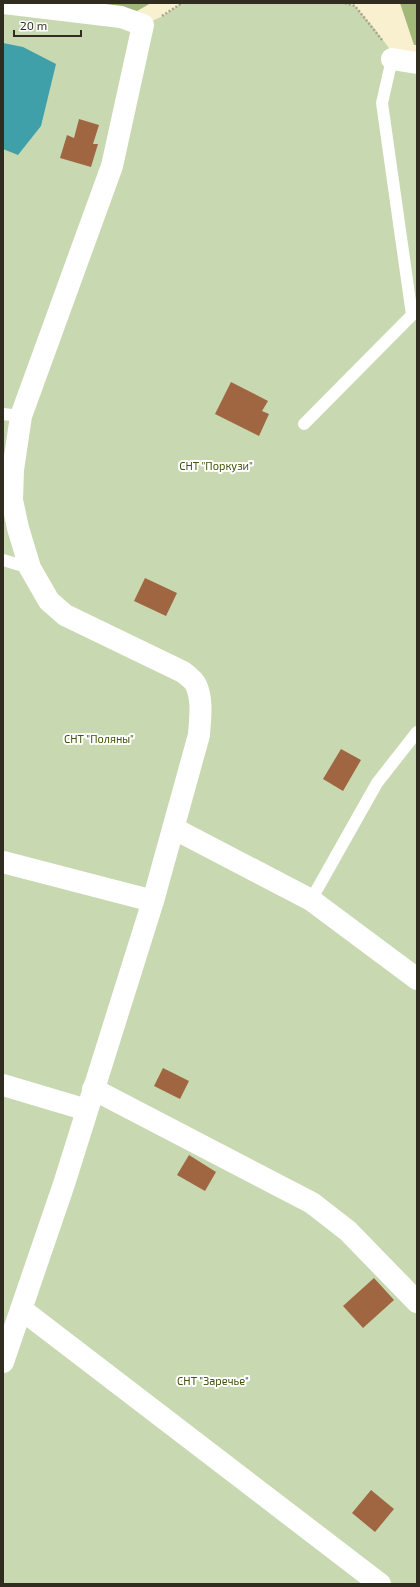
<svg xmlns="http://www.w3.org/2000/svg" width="420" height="1587" font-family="'Exo 2',sans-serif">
<rect width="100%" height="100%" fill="#f8f0cf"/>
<path fill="#c8d8b0" d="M3,3L143,25L163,16L182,3H345L355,6L374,28L389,48L392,59L417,63V1584H3Z"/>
<path fill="#a1b878" d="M75,3H151L137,11Z
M400,3H417V45H414Z"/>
<path fill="#3fa0a9" d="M3,43L23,47L56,64L41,126L18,155L3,149Z"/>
<path fill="#a06642" d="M79,119L99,125L93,144H98L91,167L60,158L67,135L74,138Z
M231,382L268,401L262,411L269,414L259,436L215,414Z
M145,578L177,593L166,616L134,601Z
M341,749L361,760L343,791L323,779Z
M163,1068L189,1081L180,1099L154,1086Z
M189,1155L216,1172L205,1191L177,1175Z
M374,1278L394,1300L363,1328L343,1306Z
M371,1490L394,1509L375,1532L352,1513Z"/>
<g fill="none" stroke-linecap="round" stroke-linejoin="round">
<path stroke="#aaa48a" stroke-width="2.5" stroke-dasharray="2 2" stroke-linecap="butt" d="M345,3L355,6L382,40
M162,16L182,3"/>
<path stroke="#fff" stroke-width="12" d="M3,414L21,416
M304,424L412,315L382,103L392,59
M3,560L30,568
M311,900L377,783L417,732"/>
<path stroke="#fff" stroke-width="22" d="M392,59L417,63
M173,828L311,900L417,979
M3,862L153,901
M3,1085L87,1110
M93,1089L312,1203L348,1231L417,1302
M21,1309L380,1584
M3,1362L64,1184L153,901L199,735C200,719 203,700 196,685C194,680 187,675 183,672L65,615L49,601L30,568L18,528L12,500L13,470L21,416L112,166L143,25L121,17L4,3"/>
</g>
<g text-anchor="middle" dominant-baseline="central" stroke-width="4" stroke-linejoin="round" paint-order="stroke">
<g font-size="11" fill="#3f520a" stroke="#fff">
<text x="216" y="465">СНТ "Поркузи"</text>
<text x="99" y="738">СНТ "Поляны"</text>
<text x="213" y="1380">СНТ "Заречье"</text>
</g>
</g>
<rect width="420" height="1587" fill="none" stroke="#302d20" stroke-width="8"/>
<path d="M14 30v6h67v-6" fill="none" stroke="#302d20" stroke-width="2"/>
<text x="20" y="30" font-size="12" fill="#302d20" stroke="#ffffff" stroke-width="3" paint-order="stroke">20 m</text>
</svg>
